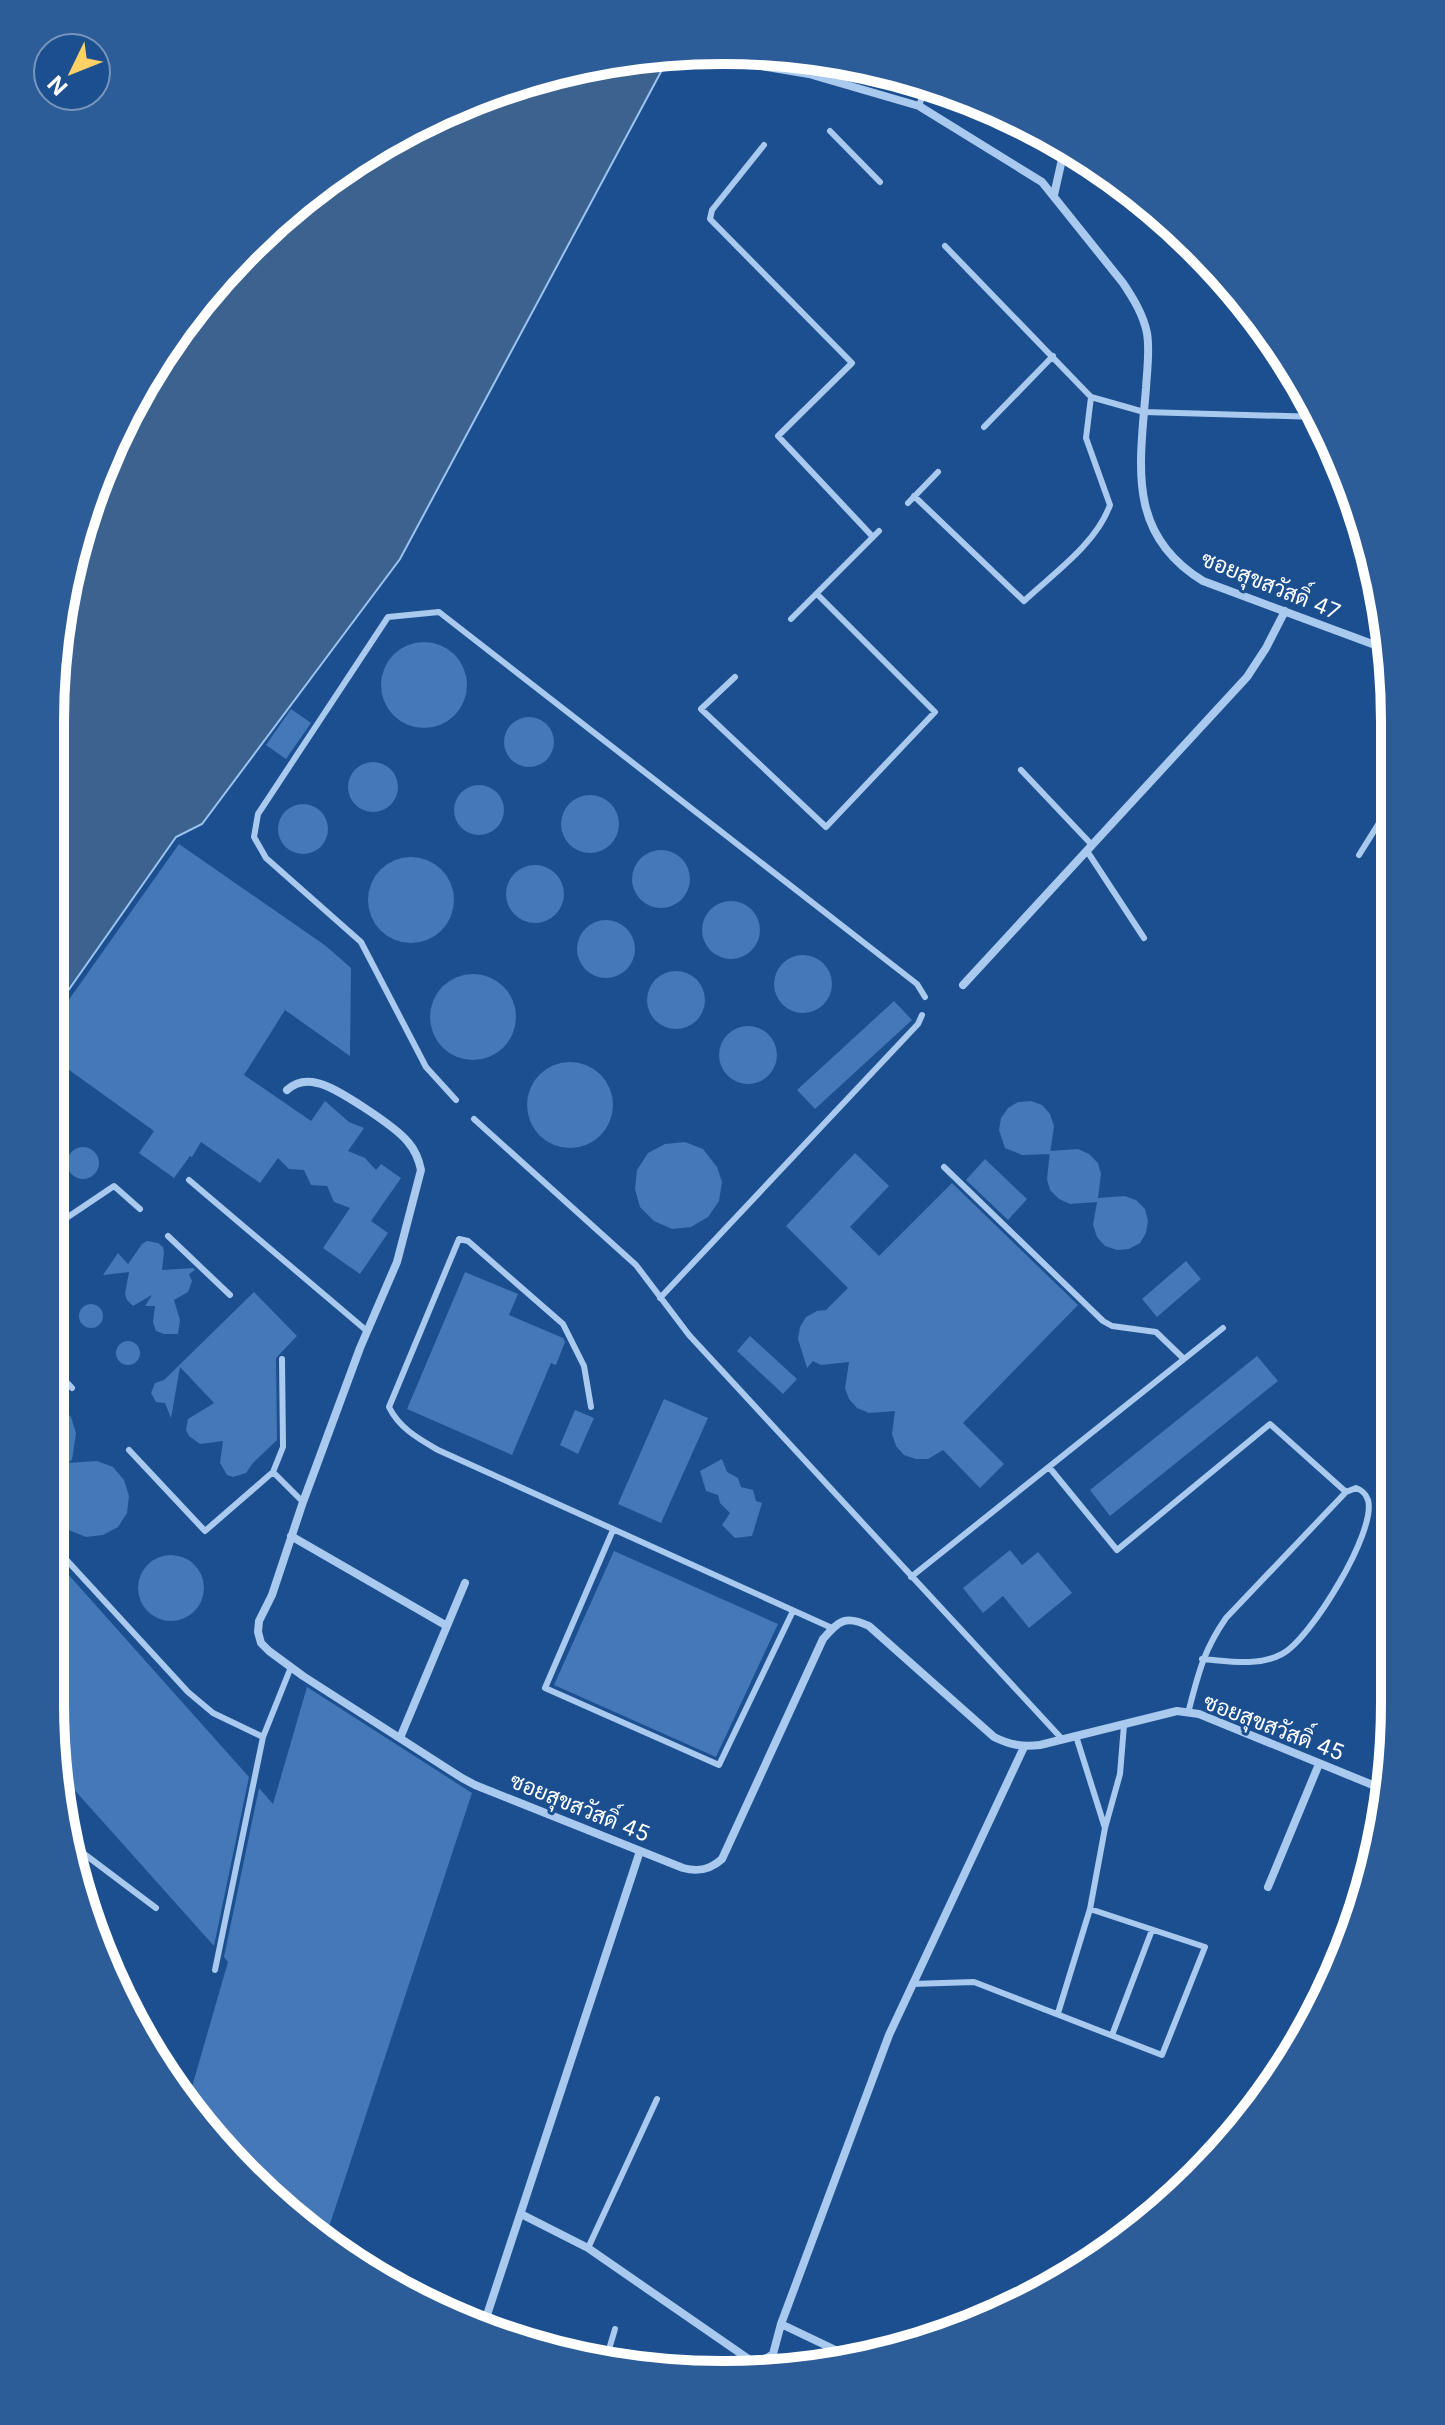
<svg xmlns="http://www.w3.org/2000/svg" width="1445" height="2425" font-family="Inter,Sarabun,sans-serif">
<rect width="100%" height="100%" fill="#1b4f8f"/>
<path fill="#3c6290" stroke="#9cc4f0" stroke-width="2" d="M670,55L400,559L202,824L176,837L51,1015V678L86,506L164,349L247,247L349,163L466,101L592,63Z"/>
<path fill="#4478b7" d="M381 685a43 43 0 1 1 86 0a43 43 0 1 1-86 0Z
M291,709L311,723L286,759L266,745Z
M504 742a25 25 0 1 1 50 0a25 25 0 1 1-50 0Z
M348 787a25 25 0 1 1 50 0a25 25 0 1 1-50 0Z
M454 810a25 25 0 1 1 50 0a25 25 0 1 1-50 0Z
M561 824a29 29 0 1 1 58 0a29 29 0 1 1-58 0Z
M278 829a25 25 0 1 1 50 0a25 25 0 1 1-50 0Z
M179,844L326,946L351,968L350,1056L285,1010L244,1075L311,1121L325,1101L349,1122L364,1128L348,1151L365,1158L376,1170L381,1164L401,1178L371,1221L388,1233L360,1274L323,1248L350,1208L334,1202L327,1186L311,1185L304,1170L289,1169L278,1158L260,1183L201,1142L192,1157L190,1156L174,1178L139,1153L154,1131L58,1062L66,1050L51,1040V1025Z
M632 879a29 29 0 1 1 58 0a29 29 0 1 1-58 0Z
M368 900a43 43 0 1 1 86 0a43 43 0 1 1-86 0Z
M506 894a29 29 0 1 1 58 0a29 29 0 1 1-58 0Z
M702 930a29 29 0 1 1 58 0a29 29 0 1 1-58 0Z
M577 949a29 29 0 1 1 58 0a29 29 0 1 1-58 0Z
M774 984a29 29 0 1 1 58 0a29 29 0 1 1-58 0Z
M647 1000a29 29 0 1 1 58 0a29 29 0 1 1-58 0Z
M430 1017a43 43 0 1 1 86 0a43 43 0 1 1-86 0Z
M894,1001L912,1020L815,1109L797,1090Z
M719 1055a29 29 0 1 1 58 0a29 29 0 1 1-58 0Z
M527 1105a43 43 0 1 1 86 0a43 43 0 1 1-86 0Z
M1031,1101L1042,1105L1050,1114L1054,1126L1050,1154L1022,1155L1005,1148L999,1130L1001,1118L1008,1108L1018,1102Z
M685,1142L703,1149L717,1167L722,1182L719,1201L708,1217L691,1227L672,1229L654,1221L640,1207L635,1189L637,1170L648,1153L665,1144Z
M67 1163a16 16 0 1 1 32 0a16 16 0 1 1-32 0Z
M1078,1149L1089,1154L1098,1163L1101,1174L1098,1198L1125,1196L1136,1200L1145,1209L1148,1221L1146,1233L1140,1243L1129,1249L1117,1250L1105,1246L1097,1237L1093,1225L1097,1202L1070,1204L1059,1199L1050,1190L1047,1179L1050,1151Z
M855,1153L889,1186L850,1227L879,1256L952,1183L1078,1305L963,1423L1004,1464L980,1488L943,1450L928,1459H916L904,1455L896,1446L892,1434L895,1411L869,1413L857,1408L849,1399L845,1388L849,1362L821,1365L813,1361L807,1368L798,1339L800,1327L806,1317L817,1311L826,1310L848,1288L786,1226Z
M985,1159L1027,1199L1008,1220L966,1180Z
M147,1241L158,1243L163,1247L164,1253L162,1270L193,1268L195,1270L189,1274L192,1281L188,1292L174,1300L180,1320L178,1334H164L156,1331L153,1322L155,1306H145L152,1295L133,1306L127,1300L125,1294L129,1272L103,1275L118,1253L128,1264L142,1244Z
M51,1255L68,1273L66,1282L51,1306Z
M1186,1261L1201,1279L1157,1317L1142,1299Z
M465,1272L518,1294L509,1315L563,1338L565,1342L556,1365L551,1363L512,1455L407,1409Z
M254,1292L297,1336L276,1358L277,1440L253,1463L246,1473L233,1477L227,1475L220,1463L223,1441L200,1444L189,1436L186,1430L188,1419L214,1403L180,1367L171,1418L165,1403L156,1402L151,1393L155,1383L164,1380Z
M79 1316a12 12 0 1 1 24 0a12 12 0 1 1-24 0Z
M750,1336L797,1379L783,1394L737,1351Z
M116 1353a12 12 0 1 1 24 0a12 12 0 1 1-24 0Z
M1257,1356L1278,1381L1110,1516L1090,1490Z
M50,1395L71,1417L76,1433L72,1460L66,1463L97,1461L113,1467L124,1480L129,1496L127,1513L118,1527L103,1535L86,1537L61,1527L53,1502L58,1467L50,1472Z
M664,1399L708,1418L661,1523L618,1504Z
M575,1410L594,1418L578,1454L560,1445Z
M722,1459L727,1472L738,1478L741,1487L753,1490L756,1501L762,1503L752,1536L735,1538L722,1525L730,1513L720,1503L718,1495L706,1491L700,1471Z
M1010,1550L1022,1565L1038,1552L1072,1593L1029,1628L1003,1596L983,1613L963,1588Z
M614,1551L778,1624L716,1757L554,1685Z
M50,1554L249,1777L214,1946L62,1776L50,1702Z
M138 1588a33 33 0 1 1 66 0a33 33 0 1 1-66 0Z
M307,1687L472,1793L327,2233L189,2097L228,1962L224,1957L259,1788L273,1804Z"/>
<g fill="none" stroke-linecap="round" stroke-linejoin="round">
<path stroke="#a9c9ee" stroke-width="6" d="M919,106L926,85
M830,131L880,182
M764,145L712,210L710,219L852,363L778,436L873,537
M945,246L1091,397L1144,412L1319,417
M984,427L1053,356
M914,496L1024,601C1054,573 1096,544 1110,505L1086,438L1091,397
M908,503L938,472
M791,619L879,531
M735,677L701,709L826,827L935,712L817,594
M1021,770L1092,845
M1087,851L1144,938
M1359,855L1394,799
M456,1100L426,1067L361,942L266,858L254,837L258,814L388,617L439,612L917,984L925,997
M474,1119L636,1265L689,1335L1063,1740
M944,1167L1103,1321L1112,1326L1156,1332L1184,1359
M189,1180L367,1331
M51,1222L59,1223L114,1186L140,1209
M168,1236L230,1295
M660,1298L918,1024L922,1015
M50,1364L72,1388
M591,1407L584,1366L563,1324L468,1241L459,1239L389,1407C399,1428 419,1439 438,1450L832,1628
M129,1450L205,1531L273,1472L303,1502
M1049,1467L1117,1550L1270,1424L1346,1492
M273,1472L283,1447L282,1359
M613,1530L545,1688L719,1765L793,1611
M50,1542L188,1692L213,1713L263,1737
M911,1577L1223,1328
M1188,1713C1198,1675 1203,1651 1226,1618L1346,1492L1356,1488C1362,1490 1366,1494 1368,1500C1377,1531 1310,1640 1282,1654C1258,1667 1228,1661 1202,1659
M1076,1736L1105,1828
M73,1845L79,1850L75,1854
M79,1850L156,1908
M215,1970L263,1737L291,1667
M912,1984L974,1982L1162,2055L1205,1947L1090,1909
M1058,2013L1090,1909L1105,1828L1120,1774L1124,1725
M1112,2035L1152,1930
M588,2248L657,2099
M487,2315L552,2347
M607,2356L615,2329"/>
<path stroke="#a9c9ee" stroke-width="8" d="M688,54L809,74L919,106L1042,182L1123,283C1133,298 1143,314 1147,333C1150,351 1147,370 1146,388C1140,465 1126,534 1203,581L1375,645L1388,652
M1054,195L1065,146
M963,985L1247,677L1266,648L1285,611
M287,1090C296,1082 305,1080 317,1083C335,1086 396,1127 408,1142C415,1150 419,1160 421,1170L397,1262L360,1348L303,1502L272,1595L259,1621L258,1632L261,1643L269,1651L303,1676L462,1778L475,1785L683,1868C698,1872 710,1870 722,1859L823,1639C839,1620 846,1615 869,1626L994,1737C1010,1745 1022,1747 1040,1745L1177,1711L1199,1714L1385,1790
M291,1536L447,1626
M400,1738L465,1583
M1268,1887L1319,1764
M521,2214L588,2248L750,2360L760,2363L773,2354L781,2324L889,2035L1024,1747
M781,2324L846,2355
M483,2327L640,1851"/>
</g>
<g text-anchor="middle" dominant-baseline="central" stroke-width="6" stroke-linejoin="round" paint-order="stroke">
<g font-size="22" fill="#fff" stroke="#1b4f8f">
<text transform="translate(1271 585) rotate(22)">ซอยสุขสวัสดิ์ 47</text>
<text transform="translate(1274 1727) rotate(21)">ซอยสุขสวัสดิ์ 45</text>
<text transform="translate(580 1807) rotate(22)">ซอยสุขสวัสดิ์ 45</text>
</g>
</g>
<path d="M0 0H1445V2425H0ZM722 64H723A658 658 0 0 1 1381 722V1703A658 658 0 0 1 723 2361H722A658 658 0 0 1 64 1703V722A658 658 0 0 1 722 64Z" fill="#2d5d98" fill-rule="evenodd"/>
<path fill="none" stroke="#fff" stroke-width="10" d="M722 64H723A658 658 0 0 1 1381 722V1703A658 658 0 0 1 723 2361H722A658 658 0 0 1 64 1703V722A658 658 0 0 1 722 64Z"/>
<g transform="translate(72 72) rotate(227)"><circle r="38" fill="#1b4f8f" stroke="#7695bc" stroke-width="2"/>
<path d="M0-6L14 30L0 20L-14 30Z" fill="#ffd166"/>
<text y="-12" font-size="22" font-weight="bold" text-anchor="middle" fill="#ffffff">N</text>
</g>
</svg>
